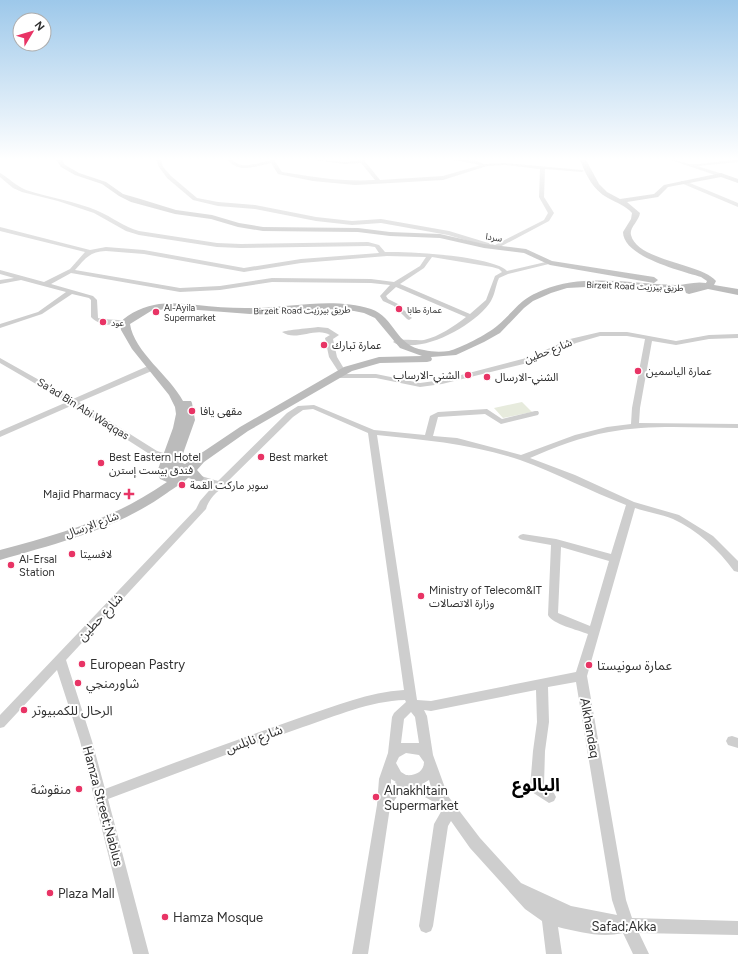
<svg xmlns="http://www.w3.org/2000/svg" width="738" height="954" font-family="Figtree,'Noto Sans Arabic',sans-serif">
<rect width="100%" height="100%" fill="#fff"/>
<path fill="#e7ebdd" d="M522,402L532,412L503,418L494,408Z"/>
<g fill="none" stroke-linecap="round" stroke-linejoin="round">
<path fill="#cecece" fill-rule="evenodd" d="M156,160H161L163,167L171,176L197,198L218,202L255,205L316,217L352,221L381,219L449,231L495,245L544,220L548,213L539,197L540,169L505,165L487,166L443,180L355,185L313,181L278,174L271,163C256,166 239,174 228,160H233C244,172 262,160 274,160L282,172C313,177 343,182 375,180L361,163L345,164L314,160L345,162L364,160L380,180L443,176L481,165L454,160C463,160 477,159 484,164L505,163L582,170L584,171L582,172L545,169L544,197L554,213L549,221L496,249L448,235L381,223L352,225L316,221L255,209L218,206L193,200L167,178L159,167Z
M671,160C678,160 683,163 690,164C702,165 724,160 738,160V162L697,166L723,174L724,175L721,177Z
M0,173C9,178 16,186 26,190C50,198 75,201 98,211C112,217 124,227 139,231L217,243L241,244L368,242L379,245L385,252C407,251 493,256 507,271L550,261L553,263L508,274L499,278C495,287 495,296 489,304C473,325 432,348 405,345C401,345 397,345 393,342C398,338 416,341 424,340C440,336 453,327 466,317L396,287L386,296L388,299L398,304L412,318L409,320L407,319L394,306L383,301L380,296L390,285L371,283L272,282L220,290L180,292L71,273L51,284L93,296L97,300L98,318C108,321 121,318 128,323L127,324C117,326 98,326 91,317V300L89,298L72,294L42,314L0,328V324L38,312L66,292L21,280L0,284V280L14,278L0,274V270L44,282L70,269L85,252L0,231V227L90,250L106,247L144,250L244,268L301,259L379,253L375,247L368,246L241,248L217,247L139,235L126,231L94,213L58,201L22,192L13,188L0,177ZM106,251L144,254L244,272L301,263L387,256L426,257L420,266L394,282L371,279L272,278L220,286L180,288L75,270C86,258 89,252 106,251ZM432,257L492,267L499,269L502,272L495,276L486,300L470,314L400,284L424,268Z
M681,181H685L738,203V207L681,183Z
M318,327L328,328L339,335L333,339L337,357L346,372L344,374H376L420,383L442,380L530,357L570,339L600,332H627L676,341L709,335L738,334V338L709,339L676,345L652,341L640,408L639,423L738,424V428C695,428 651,424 609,432C581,437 555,447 530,458L575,475L634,502L679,515L713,536L738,561V572L734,571C719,550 697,530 673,519C661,514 647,512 635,508L587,676L626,900L632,918L738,921V935L639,933L649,954H633L623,933C601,938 579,932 558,927L562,954H546L542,921L525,909L470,848L451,821L448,826L433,926L431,931L426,933L421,931L419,926L434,824L442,810L439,805L409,788L398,795L390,807L368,954H352L377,805L379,779L388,753L392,717L394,713L406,702L405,700C370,701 336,716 303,727C237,750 173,775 108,799L149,954H133L80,741L57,670L4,727L0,728V715L196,509L200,501L214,485L188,478L187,476L188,474L191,473L218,481L287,413L298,406L314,405L374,430L425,435L430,416L438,412L487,409L502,419L535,411H538L539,413L538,415L501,424L485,414L438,417L433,436L457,438L521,455L575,435L607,427L631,424L632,408L645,339L627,336H600L576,343L536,361L442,384L420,387L376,378H333V374H340L329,357L325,338L330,335C316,326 296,342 282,332C286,330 311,328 318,327ZM313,409L368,433L404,690C369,692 335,706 302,717C236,740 170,764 105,789L92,741L66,660L206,509C208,501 217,489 226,487L228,485L226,483L293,417L303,410ZM377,435C425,440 473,444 520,460C556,473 590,491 626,505L611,554L556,539L523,534L520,535L518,537L520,539L523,540L551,545L548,615C552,624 578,630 588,634L576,672L431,701L417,700ZM561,547L609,561L590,626L558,613ZM576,682L612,900L617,915L571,906L521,883L480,838L448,796L433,755L427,716L424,710L431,711L536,690L537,722L533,751L530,788L532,792L549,803L554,801L556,797L554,793L544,785L545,751L549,722L548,687ZM411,712L415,717L419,743H401L404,719ZM406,753L419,755L424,762C424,772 415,776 406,775L401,772L396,763L399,757ZM391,779L396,782L391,785ZM429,780L431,787L424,783Z
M0,358L73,399L148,366H154V370L79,402L157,451L170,455L171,457L167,460L151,455L73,405L0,437V431L67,402L0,363Z
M732,736L738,738V748L728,745L726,741L728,737Z"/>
<path fill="#bbb" fill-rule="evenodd" d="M56,160H62L65,165L79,173L106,182L123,194L137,198L176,210L212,215L239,223L263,227L358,228L390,232L440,234L484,244L526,249L552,261L654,277L658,280L654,283L550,265L524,253L484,248L440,238L390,236L358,232L263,231L238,227L211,219L175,214L131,202L119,196L102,184L75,175L61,167Z
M580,160H586L599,184L607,192L620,199L654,194L664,185L721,173L738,179V183L721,177L668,187L658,197L627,202L640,213C639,221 629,228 631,235C637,261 701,263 716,281L714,285L738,289V295L708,289L689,294L686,293L685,290L605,286L567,288L551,293L533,301L524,308L500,333L484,342L456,355L431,357L432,359L431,361L427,362L380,363L352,371L248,431L204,462L197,470L204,478L202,481H194L189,477C183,483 174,488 167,493C117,529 58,543 0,560V550C63,533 112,520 167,482L160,479L157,472L173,428L176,414L175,407L169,395L132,349L121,330L120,323C129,312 146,306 159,304C172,302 185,304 197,305C213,307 229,308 245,308C286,309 330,296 371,309C395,317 395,346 424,350C432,352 441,352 449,351C460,348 488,334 497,326C516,310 518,300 543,290C584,273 632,284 675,285C686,285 695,281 706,283L707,281L701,277C682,271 623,257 623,232L631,219L632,213C626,206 617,203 608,198C593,190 586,175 580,160ZM172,308L250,314L327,309L354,311L364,313L375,318L400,348L422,356L379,357L344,367L240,427L185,464L180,462L195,420L192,403L191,401H183C170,376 134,352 130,324L151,311ZM174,469L181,472L177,475L170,474V472Z"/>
</g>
<linearGradient id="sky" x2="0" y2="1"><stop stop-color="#9dc8ea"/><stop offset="0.54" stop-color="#fff"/><stop offset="1" stop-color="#fff" stop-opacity="0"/></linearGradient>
<rect width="738" height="294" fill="url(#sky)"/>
<g fill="#e83465" stroke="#fff" stroke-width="1.5">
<circle cx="399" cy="309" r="4"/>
<circle cx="156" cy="312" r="4"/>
<circle cx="103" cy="322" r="4"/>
<circle cx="324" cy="345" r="4"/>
<circle cx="638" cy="371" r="4"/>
<circle cx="468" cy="375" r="4"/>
<circle cx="487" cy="377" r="4"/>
<circle cx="192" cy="411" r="4"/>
<circle cx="261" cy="457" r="4"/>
<circle cx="101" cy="463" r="4"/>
<circle cx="182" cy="485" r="4"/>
<path d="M127 488h4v4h4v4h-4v4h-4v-4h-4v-4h4z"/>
<circle cx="72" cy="554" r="4"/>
<circle cx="11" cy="565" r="4"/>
<circle cx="421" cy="596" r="4"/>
<circle cx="82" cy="664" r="4"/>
<circle cx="589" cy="665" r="4"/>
<circle cx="78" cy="683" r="4"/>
<circle cx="24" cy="710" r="4"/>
<circle cx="79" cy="789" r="4"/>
<circle cx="376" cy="797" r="4"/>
<circle cx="50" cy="893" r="4"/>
<circle cx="165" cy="917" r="4"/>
</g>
<g text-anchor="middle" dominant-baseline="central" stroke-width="4" stroke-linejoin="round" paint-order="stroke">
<g font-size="9" fill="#313131" stroke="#fff">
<text transform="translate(494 237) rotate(8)">سردا</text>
<text transform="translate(635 286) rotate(2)">Birzeit Road طريق بيرزيت</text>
<text transform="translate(302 310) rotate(-1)">Birzeit Road طريق بيرزيت</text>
</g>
<g font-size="9" fill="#313131" stroke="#fff" text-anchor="start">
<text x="164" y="307">Al-Ayila<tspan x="164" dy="10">Supermarket</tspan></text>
<text x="407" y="309">عمارة طابا</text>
<text x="111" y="322">عود</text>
</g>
<g font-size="11" fill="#313131" stroke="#fff" text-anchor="start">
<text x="332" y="345">عمارة تبارك</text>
<text x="646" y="371">عمارة الياسمين</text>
<text x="460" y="375" text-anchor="end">الشني-الارساب</text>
<text x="495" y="377">الشني-الارسال</text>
<text x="200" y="411">مقهى يافا</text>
<text x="109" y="457">Best Eastern Hotel<tspan x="109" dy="13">فندق بيست إسترن</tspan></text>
<text x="269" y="457">Best market</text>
<text x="190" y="485">سوبر ماركت القمة</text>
<text x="121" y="494" text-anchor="end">Majid Pharmacy</text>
<text x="80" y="554">لافسيتا</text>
<text x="19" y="559">Al-Ersal<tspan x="19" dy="13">Station</tspan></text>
<text x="429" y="590">Ministry of Telecom&amp;IT<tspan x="429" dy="13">وزارة الاتصالات</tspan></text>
</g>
<g font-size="11" fill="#313131" stroke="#fff">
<text transform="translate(548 351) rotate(-21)">شارع حطين</text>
<text transform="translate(83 409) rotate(32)">Sa'ad Bin Abi Waqqas</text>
<text transform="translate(92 525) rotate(-20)">شارع الإرسال</text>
</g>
<g font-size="13" fill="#313131" stroke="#fff">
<text transform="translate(100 617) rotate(-47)">شارع حطين</text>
<text transform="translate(590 728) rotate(80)">Alkhandaq</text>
<text transform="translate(254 739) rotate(-20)">شارع نابلس</text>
<text transform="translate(103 806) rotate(75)">Hamza Street;Nablus</text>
<text x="624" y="926">Safad;Akka</text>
</g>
<g font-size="13" fill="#313131" stroke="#fff" text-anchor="start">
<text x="90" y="664">European Pastry</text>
<text x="597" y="665">عمارة سونيستا</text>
<text x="86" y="683">شاورمنجي</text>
<text x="32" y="710">الرحال للكمبيوتر</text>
<text x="71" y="789" text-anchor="end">منقوشة</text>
<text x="384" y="790">Alnakhltain<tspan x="384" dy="15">Supermarket</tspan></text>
<text x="58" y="893">Plaza Mall</text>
<text x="173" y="917">Hamza Mosque</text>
</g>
<g font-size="18" font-weight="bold" fill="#000" stroke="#fff">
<text x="536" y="785">البالوع</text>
</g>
</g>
<g transform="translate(32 32) rotate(52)"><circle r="19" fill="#ffffff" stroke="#adadad"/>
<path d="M0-3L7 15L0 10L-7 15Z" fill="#e83465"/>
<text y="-6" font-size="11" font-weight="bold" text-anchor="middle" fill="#313131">N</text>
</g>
</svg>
